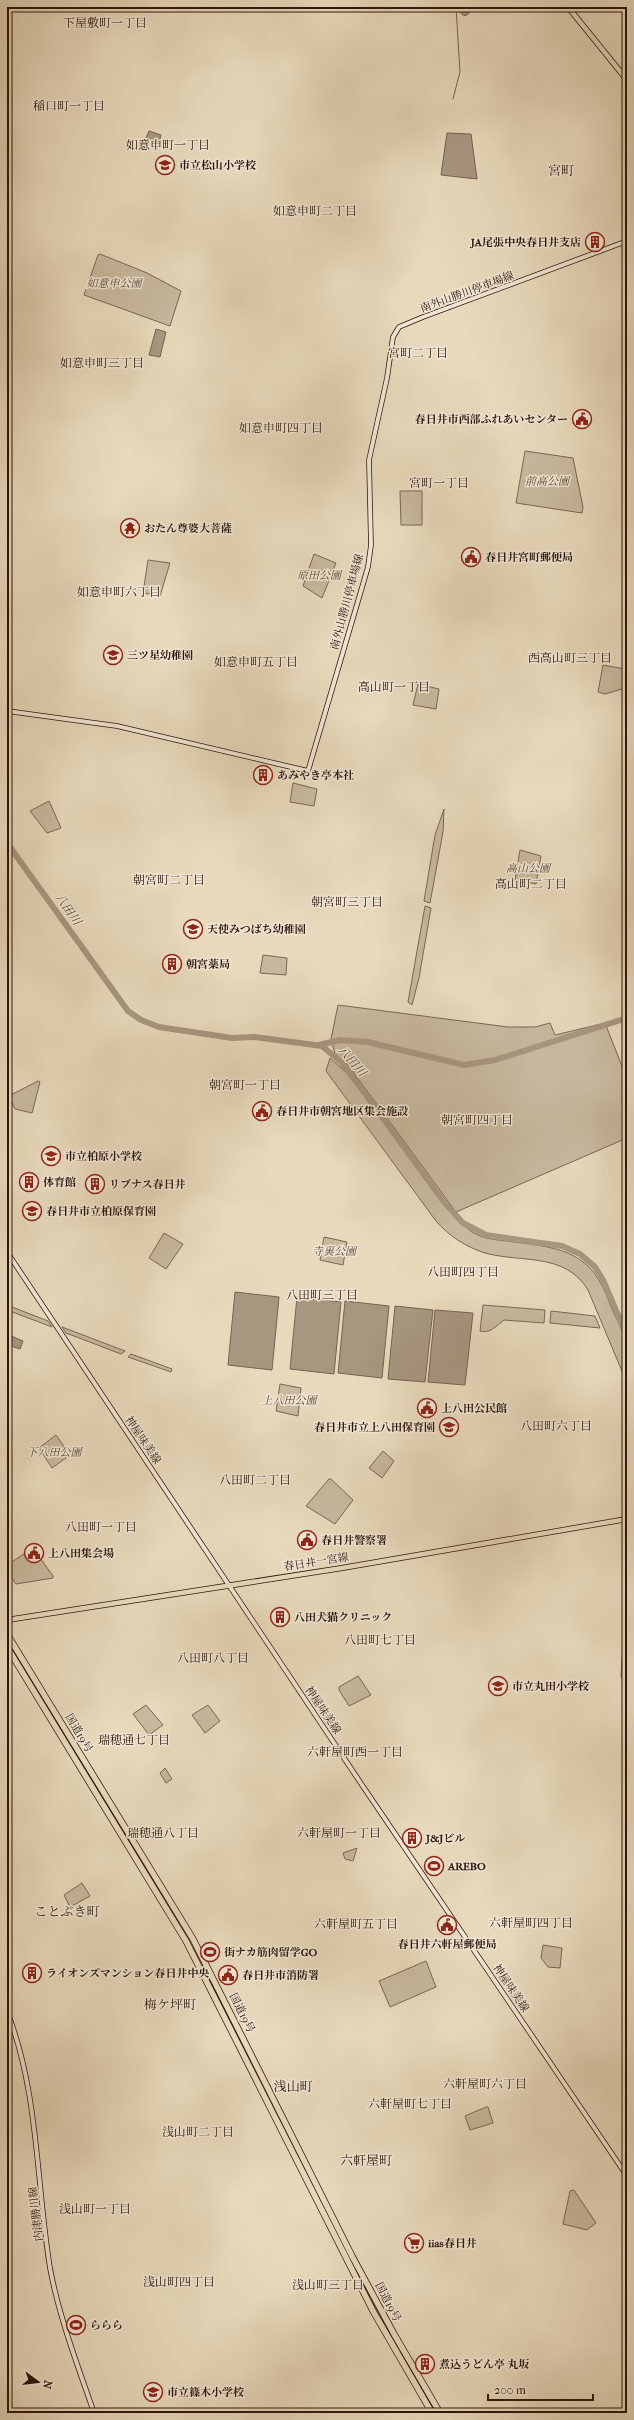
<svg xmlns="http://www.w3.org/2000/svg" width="634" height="2420" font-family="'IM FELL French Canon','Noto Serif JP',serif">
<rect width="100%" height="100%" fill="#e8d9bc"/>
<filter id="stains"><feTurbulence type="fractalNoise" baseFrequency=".005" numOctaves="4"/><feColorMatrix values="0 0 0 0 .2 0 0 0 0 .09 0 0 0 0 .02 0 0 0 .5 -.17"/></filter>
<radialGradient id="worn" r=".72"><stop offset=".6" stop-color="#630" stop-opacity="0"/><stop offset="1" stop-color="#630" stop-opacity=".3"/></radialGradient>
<path fill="#c8b89e" stroke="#7a6654" d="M100,254L147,273L181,291L170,326L84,295L98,255Z
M525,451L573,458L583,507L582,513L516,503Z
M400,491H422V525H401Z
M314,554L336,563L322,598L303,586Z
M148,560L170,563L160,596L143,593Z
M603,665L625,669L622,689L605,694L598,692Z
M418,684L439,689L436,709L413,705Z
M293,783L317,789L314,806L290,802Z
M49,801L61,828L47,833L30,811Z
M444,809L443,832L430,903L424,901L435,835Z
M520,850L541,856L536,884L515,880Z
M425,906L431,908L419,978L412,1005L408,1002Z
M263,955L287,958L286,975L260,973Z
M338,1005L508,1027H535L550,1023L555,1035L605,1023L627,1079V1138L456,1212L348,1065L335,1054L331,1039Z
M330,1058L347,1073L450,1212C458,1220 467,1230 478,1235C489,1240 502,1240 514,1242C563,1248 592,1252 610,1304C615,1317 623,1330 627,1343C630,1355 627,1371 627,1383L588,1290C565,1252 521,1263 485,1253C466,1247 449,1236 436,1221L326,1071Z
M38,1081L40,1082L32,1113L15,1109L9,1096Z
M164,1233L183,1244L166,1269L149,1258Z
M324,1237L347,1242L343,1265L320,1260Z
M7,1305L48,1321L52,1327L7,1310Z
M483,1305L545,1310L544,1323L504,1320C496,1326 490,1334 480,1331Z
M551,1311L595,1316L600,1328L550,1323Z
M62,1327L125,1351L121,1354L66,1333Z
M131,1354L172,1369L171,1372L128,1357Z
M280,1384L301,1388L298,1416L276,1411Z
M56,1435L70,1455L52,1468L39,1448Z
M383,1451L394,1461L382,1478L369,1468Z
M329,1479H331L353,1500L335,1524L306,1506Z
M33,1548L53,1576V1578L16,1584L7,1571V1565Z
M627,1573V1693L621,1676Z
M358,1676L371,1695L349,1706L339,1690V1687Z
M146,1705L163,1725L149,1735L133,1714Z
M208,1705L220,1721L205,1733L192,1715Z
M165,1768L172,1779L166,1783L160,1773Z
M357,1848L353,1861L345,1859L343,1853Z
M82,1883L90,1896L70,1907L64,1895Z
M543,1945L562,1948L560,1968L548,1967L541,1958Z
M426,1961L436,1987L390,2007L379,1981Z
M214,1985L378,2312L385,2326L371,2300Z
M486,2107H488L493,2123L470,2130L465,2116Z
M574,2190L596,2223L587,2230L563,2224L570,2191Z"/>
<path fill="#a89680" stroke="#766251" d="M460.5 11a4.5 4.5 0 1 1 9 0a4.5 4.5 0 1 1-9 0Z
M149,131L161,135L159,142L146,138Z
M447,133L471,134L477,179L441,175Z
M156,329L166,332L160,357L149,355Z
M235,1292L279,1297L272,1370L228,1365Z
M297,1297L341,1302L334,1374L290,1369Z
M345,1301L389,1306L382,1378L338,1373Z
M395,1306L433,1310L425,1382L388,1379Z
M435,1310L473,1313L465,1385L428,1382Z
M11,1336L23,1341L20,1349L8,1345Z"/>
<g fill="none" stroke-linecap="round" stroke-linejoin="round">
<path stroke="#766251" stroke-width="1" d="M453,99L460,72L456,7"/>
<path stroke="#a89680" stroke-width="6" d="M7,843L128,1011L141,1020L159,1027L232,1038L255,1037L322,1046L341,1062L356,1081L444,1202L463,1223L486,1235L562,1246L580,1254L595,1267L603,1280L627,1336
M319,1045L340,1040L368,1042L464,1065L495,1060L627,1018"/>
<g stroke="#2c140b" stroke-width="5.5">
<path id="secondary" d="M7,711L117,726L308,771L368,567L371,545L369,460L387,378L393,337L399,327L423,317L627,241
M7,1252L360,1782L627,2176
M7,2011C39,2093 36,2182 50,2268C59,2317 78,2366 94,2413"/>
</g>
<g stroke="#2c140b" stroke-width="6">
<path id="primary" d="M568,7L627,80
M7,1620L342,1568L627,1519"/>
</g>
<g stroke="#2c140b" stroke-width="7">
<path id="highway" d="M7,1634L193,1939L352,2256L394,2334L440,2413
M7,1647L186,1941L373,2311L432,2413"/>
</g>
<use href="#secondary" stroke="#f0e6d3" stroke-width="4"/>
<use href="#primary" stroke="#e8d9bc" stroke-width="4.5"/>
<use href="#highway" stroke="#e8d9bc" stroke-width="5.5"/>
</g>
<defs>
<g id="school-ring" transform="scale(1)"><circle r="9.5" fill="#f0e6d3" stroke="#8f2418" stroke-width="1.5"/><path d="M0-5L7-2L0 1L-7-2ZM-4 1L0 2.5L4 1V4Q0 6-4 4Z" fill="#8f2418"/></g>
<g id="building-ring" transform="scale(1)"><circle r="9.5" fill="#f0e6d3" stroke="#8f2418" stroke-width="1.5"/><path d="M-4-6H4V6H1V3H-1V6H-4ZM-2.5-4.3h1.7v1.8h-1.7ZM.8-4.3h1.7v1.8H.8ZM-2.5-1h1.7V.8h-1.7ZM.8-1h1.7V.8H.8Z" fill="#8f2418"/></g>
<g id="civic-ring" transform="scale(1)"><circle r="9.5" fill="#f0e6d3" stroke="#8f2418" stroke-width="1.5"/><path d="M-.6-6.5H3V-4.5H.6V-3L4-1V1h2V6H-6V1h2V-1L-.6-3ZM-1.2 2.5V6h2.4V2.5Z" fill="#8f2418"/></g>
<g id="temple-ring" transform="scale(1)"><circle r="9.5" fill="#f0e6d3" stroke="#8f2418" stroke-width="1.5"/><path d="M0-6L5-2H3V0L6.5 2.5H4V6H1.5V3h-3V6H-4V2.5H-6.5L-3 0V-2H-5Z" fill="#8f2418"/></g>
<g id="stadium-ring" transform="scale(1)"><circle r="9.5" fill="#f0e6d3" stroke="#8f2418" stroke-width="1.5"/><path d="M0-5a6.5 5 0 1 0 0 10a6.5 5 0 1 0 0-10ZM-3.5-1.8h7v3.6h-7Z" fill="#8f2418"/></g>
<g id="supermarket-ring" transform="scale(1)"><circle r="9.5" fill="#f0e6d3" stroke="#8f2418" stroke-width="1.5"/><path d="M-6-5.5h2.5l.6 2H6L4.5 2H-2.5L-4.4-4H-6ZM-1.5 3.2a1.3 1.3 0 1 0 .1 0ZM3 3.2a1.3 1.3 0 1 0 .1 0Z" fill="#8f2418"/></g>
</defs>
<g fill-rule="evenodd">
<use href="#school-ring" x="165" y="165"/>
<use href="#building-ring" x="595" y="242"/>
<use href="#civic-ring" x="582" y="419"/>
<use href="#temple-ring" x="130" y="528"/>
<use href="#civic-ring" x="471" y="557"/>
<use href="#school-ring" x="113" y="655"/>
<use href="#building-ring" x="263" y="775"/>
<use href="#school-ring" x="193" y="929"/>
<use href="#building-ring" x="172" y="964"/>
<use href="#civic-ring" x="262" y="1111"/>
<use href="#school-ring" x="51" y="1156"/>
<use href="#building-ring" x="29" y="1182"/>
<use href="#building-ring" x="95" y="1184"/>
<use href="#school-ring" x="32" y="1211"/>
<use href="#civic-ring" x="427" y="1408"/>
<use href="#school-ring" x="449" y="1427"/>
<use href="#civic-ring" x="307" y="1540"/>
<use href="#civic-ring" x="34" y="1553"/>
<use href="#building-ring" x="280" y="1617"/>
<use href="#school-ring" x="498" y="1686"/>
<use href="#building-ring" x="412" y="1838"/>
<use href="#stadium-ring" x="434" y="1866"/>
<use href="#civic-ring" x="447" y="1925"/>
<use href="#stadium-ring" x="210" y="1952"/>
<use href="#building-ring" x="32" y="1973"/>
<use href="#civic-ring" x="228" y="1975"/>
<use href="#supermarket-ring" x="414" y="2243"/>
<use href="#stadium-ring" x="76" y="2325"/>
<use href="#building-ring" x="425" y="2364"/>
<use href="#school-ring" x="153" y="2392"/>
</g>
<g text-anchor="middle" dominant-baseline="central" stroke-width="3" stroke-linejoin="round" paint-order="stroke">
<g font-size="11" font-weight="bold" fill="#2c140b" stroke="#f0e6d3" text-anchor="start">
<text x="179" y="165">市立松山小学校</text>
<text x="581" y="242" text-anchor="end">JA尾張中央春日井支店</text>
<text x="568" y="419" text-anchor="end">春日井市西部ふれあいセンター</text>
<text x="144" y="528">おたん尊婆大菩薩</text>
<text x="485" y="557">春日井宮町郵便局</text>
<text x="127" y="655">三ツ星幼稚園</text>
<text x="277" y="775">あみやき亭本社</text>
<text x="207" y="929">天使みつばち幼稚園</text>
<text x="186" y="964">朝宮薬局</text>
<text x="276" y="1111">春日井市朝宮地区集会施設</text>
<text x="65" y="1156">市立柏原小学校</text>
<text x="43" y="1182">体育館</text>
<text x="109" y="1184">リブナス春日井</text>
<text x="46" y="1211">春日井市立柏原保育園</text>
<text x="441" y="1408">上八田公民館</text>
<text x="435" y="1427" text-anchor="end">春日井市立上八田保育園</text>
<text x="321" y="1540">春日井警察署</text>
<text x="48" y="1553">上八田集会場</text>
<text x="294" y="1617">八田犬猫クリニック</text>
<text x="512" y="1686">市立丸田小学校</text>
<text x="426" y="1838">J&amp;Jビル</text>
<text x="448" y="1866">AREBO</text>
<text x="447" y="1944" text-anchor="middle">春日井六軒屋郵便局</text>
<text x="224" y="1952">街ナカ筋肉留学GO</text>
<text x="46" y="1973">ライオンズマンション春日井中央</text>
<text x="242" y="1975">春日井市消防署</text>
<text x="428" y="2243">iias春日井</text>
<text x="90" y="2325">ららら</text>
<text x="439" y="2364">煮込うどん亭 丸坂</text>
<text x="167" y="2392">市立篠木小学校</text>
</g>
<g font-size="11" font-style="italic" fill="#5b4537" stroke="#f0e6d3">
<text x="114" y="283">如意申公園</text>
<text x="547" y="481">前高公園</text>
<text x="319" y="575">原田公園</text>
<text x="528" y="868">高山公園</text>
<text x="334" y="1251">寺裏公園</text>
<text x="289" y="1400">上八田公園</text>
<text x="54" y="1452">下八田公園</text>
</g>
<g font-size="11" fill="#2c140b" stroke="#f0e6d3">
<text transform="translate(467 292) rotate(-20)">南外山勝川停車場線</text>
<text transform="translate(347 602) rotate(-75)">南外山勝川停車場線</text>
<text transform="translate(143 1440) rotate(56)">神屋味美線</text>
<text transform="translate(316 1562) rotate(-9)">春日井一宮線</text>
<text transform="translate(323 1710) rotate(56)">神屋味美線</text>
<text transform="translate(79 1733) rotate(59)">国道19号</text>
<text transform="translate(511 1988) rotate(56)">神屋味美線</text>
<text transform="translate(242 2013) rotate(63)">国道19号</text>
<text transform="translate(36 2214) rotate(-97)">内津勝川線</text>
<text transform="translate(388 2302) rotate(62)">国道19号</text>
</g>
<g font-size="12" fill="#2c140b" stroke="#f0e6d3">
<text x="105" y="23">下屋敷町一丁目</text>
<text x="69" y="106">稲口町一丁目</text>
<text x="168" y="145">如意申町一丁目</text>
<text x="315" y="211">如意申町二丁目</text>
<text x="418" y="353">宮町二丁目</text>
<text x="102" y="363">如意申町三丁目</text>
<text x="281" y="428">如意申町四丁目</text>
<text x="439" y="483">宮町一丁目</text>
<text x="119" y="592">如意申町六丁目</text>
<text x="570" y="658">西高山町三丁目</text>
<text x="256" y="662">如意申町五丁目</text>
<text x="394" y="687">高山町一丁目</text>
<text x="169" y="880">朝宮町二丁目</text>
<text x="531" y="884">高山町二丁目</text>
<text x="347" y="902">朝宮町三丁目</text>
<text x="245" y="1085">朝宮町一丁目</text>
<text x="477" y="1120">朝宮町四丁目</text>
<text x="463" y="1272">八田町四丁目</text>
<text x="322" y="1295">八田町三丁目</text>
<text x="556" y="1426">八田町六丁目</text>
<text x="255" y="1480">八田町二丁目</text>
<text x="101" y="1527">八田町一丁目</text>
<text x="380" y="1640">八田町七丁目</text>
<text x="213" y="1658">八田町八丁目</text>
<text x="134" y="1740">瑞穂通七丁目</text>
<text x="355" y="1752">六軒屋町西一丁目</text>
<text x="163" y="1833">瑞穂通八丁目</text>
<text x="339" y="1833">六軒屋町一丁目</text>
<text x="531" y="1923">六軒屋町四丁目</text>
<text x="356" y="1924">六軒屋町五丁目</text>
<text x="485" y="2084">六軒屋町六丁目</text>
<text x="410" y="2104">六軒屋町七丁目</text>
<text x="198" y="2132">浅山町二丁目</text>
<text x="95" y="2209">浅山町一丁目</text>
<text x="179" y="2282">浅山町四丁目</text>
<text x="328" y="2285">浅山町三丁目</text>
</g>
<g font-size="12" font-style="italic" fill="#5e483a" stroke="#f0e6d3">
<text transform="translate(68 909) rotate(54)">八田川</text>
<text transform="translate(352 1061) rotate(48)">八田川</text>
</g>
<g font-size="13" fill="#2c140b" stroke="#f0e6d3">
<text x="561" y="170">宮町</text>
<text x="67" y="1911">ことぶき町</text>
<text x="170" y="2004">梅ケ坪町</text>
<text x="293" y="2086">浅山町</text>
<text x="366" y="2160">六軒屋町</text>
</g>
</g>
<rect width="634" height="2420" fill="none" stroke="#e8d9bc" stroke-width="24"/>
<rect x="8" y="8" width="618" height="2404" fill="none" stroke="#2c140b" stroke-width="2"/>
<rect x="12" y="12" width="610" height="2396" fill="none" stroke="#2c140b"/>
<g transform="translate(38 2382) rotate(105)" stroke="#f0e6d3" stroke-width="3" paint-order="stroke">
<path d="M0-3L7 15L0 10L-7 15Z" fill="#2c140b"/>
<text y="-6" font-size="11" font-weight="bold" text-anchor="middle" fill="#2c140b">N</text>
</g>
<path d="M488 2394v6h105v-6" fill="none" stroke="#2c140b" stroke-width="2"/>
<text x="494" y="2394" font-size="12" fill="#2c140b" stroke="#f0e6d3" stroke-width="3" paint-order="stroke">200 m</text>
<rect width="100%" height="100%" filter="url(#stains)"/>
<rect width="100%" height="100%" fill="url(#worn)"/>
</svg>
